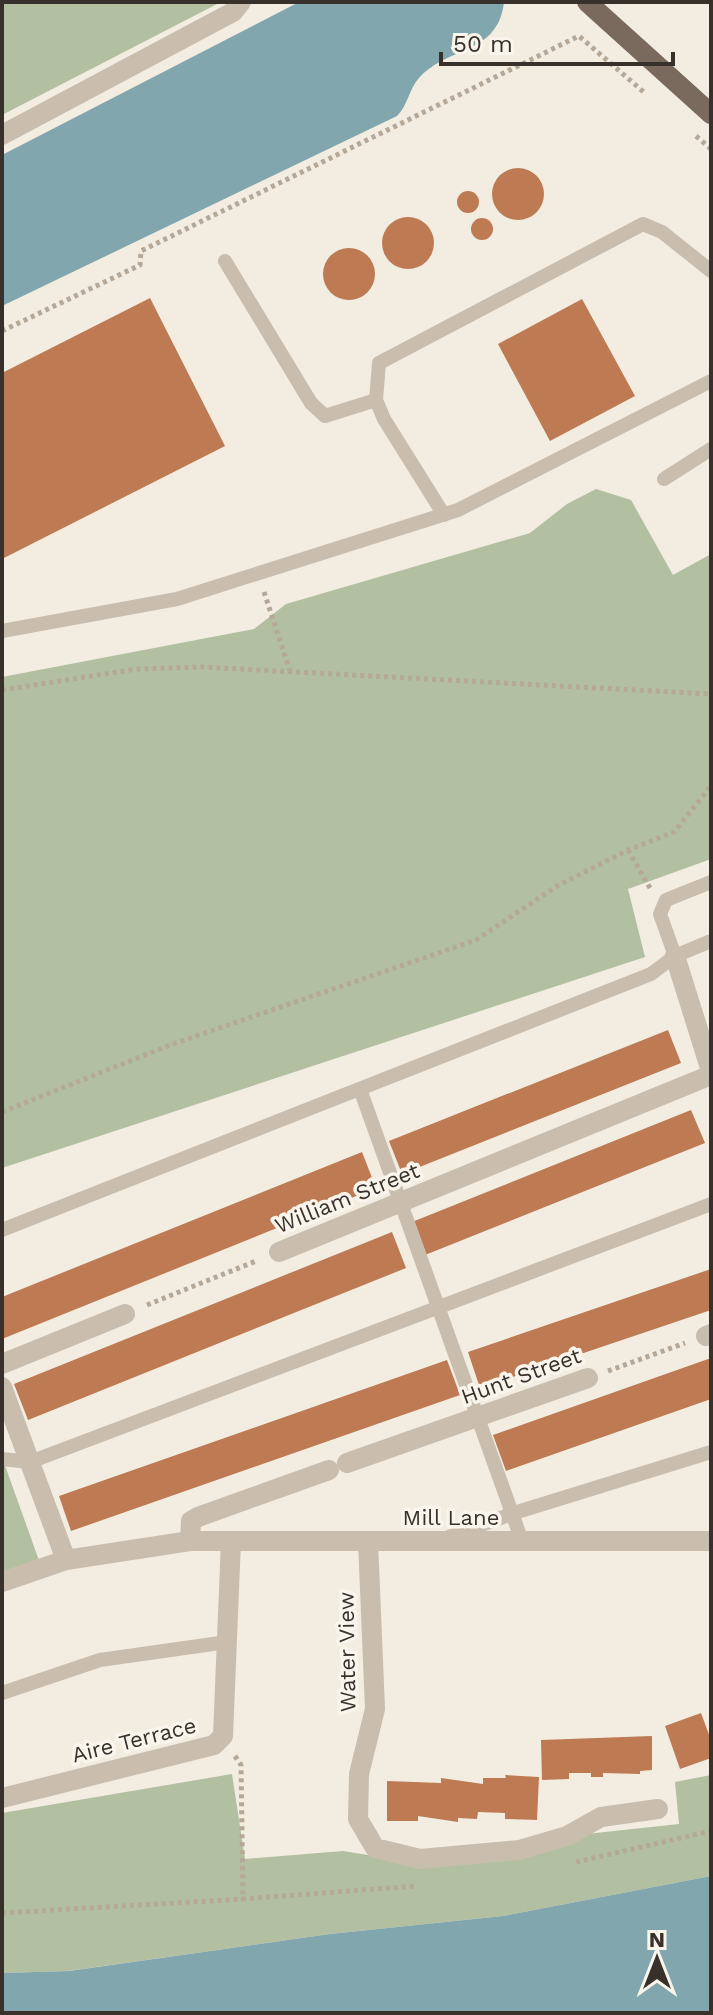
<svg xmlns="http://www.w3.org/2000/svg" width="713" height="2015" font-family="'Work Sans',sans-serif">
<rect width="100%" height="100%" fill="#f2ece1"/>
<path fill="#b2c0a1" d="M2,2H221L2,115Z
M596,489L631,500L673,575L711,554V859L628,889L645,957L2,1168V677L254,629L286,604L530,533L567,504Z
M2,1457L41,1566L2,1582Z
M232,1774L245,1859L343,1851L436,1866L586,1834L679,1824L675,1782L711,1775V1876L503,1916L330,1934L68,1971L2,1973V1813Z"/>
<path fill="#81a6ad" d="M299,2H504C498,55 449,45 419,78C409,89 408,105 397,116L2,306V155Z
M711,1876V2013H2V1973L69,1971L330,1934L503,1916Z"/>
<path fill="#bd7a53" d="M492 194a26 26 0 1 1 52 0a26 26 0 1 1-52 0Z
M457 202a11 11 0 1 1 22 0a11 11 0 1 1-22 0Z
M382 243a26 26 0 1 1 52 0a26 26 0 1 1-52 0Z
M471 229a11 11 0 1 1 22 0a11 11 0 1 1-22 0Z
M323 274a26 26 0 1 1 52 0a26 26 0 1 1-52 0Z
M150,298L225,446L2,559V373Z
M582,299L635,396L550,441L498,344Z
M668,1030L681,1063L402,1174L389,1141Z
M691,1110L705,1143L425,1255L412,1222Z
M362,1152L376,1188L2,1339V1297Z
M392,1232L406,1268L28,1420L14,1384Z
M711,1269V1310L480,1388L468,1352Z
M711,1358V1399L506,1471L493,1435Z
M447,1360L460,1395L71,1531L59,1496Z
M701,1713L711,1740V1758L680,1769L665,1726Z
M652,1736V1770L640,1771V1774L603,1773V1777H591V1773H569V1779L542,1780L541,1740Z
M505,1775L539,1777L537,1820L505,1819V1813L478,1812L477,1819L458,1818V1822L418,1816V1821H387V1781L441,1783V1778L483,1784V1778H506Z"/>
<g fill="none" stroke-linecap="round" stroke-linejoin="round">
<path stroke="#b5a897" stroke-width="5" stroke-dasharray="4 4" stroke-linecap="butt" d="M696,136L711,149
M2,331L140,265L141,251L579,36L646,94
M264,592L290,671
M2,690L137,669L202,667L711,694
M628,850L650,888
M2,1112L170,1045L476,940L557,886L628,850L674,832L711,786
M147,1305L256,1261
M608,1371L685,1343
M235,1756L241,1765L243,1899L416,1886
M576,1862L711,1831
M2,1913L243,1899"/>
<path stroke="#c9bead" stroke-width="14" d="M225,261L311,403L325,416L376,400
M664,479L711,449
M444,515L384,419L376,400L379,363L643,224L662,232L711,271
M2,631L177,599L458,510L711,381
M675,956L660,914L666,900L711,882
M360,1089L522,1541
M2,1230L651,974L675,956L711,941
M2,1459L30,1462L711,1204
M446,1538L514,1513L711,1452
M2,1693L100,1660L227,1642"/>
<path stroke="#c9bead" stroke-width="20" d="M2,135L233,12L241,2
M675,956L711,1071
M279,1252L711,1075
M706,1336L711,1334
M2,1364L125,1314
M2,1387L66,1560
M347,1463L588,1378
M190,1541L191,1521L198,1517L329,1470
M368,1541L375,1709L359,1774L358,1819L375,1848L420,1859L519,1850L567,1836L601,1817L658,1809
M2,1582L66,1560L190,1541H711
M2,1798L214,1745L223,1736L231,1541"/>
<path stroke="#796a5d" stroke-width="20" d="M587,2L711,114"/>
</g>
<g text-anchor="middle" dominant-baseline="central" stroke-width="7" stroke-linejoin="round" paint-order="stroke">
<g font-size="22" fill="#38312b" stroke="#f9f5ed">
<text transform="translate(347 1198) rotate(-22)">William Street</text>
<text transform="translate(521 1376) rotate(-20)">Hunt Street</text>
<text x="451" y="1517">Mill Lane</text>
<text transform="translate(347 1652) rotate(-91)">Water View</text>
<text transform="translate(134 1740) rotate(-14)">Aire Terrace</text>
</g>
</g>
<rect width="713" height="2015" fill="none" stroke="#38312b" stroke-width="8"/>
<g transform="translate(657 1959)" stroke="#f9f5ed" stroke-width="6" paint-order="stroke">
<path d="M0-6L14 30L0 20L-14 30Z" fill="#38312b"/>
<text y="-12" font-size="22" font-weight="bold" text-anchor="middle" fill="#38312b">N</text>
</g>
<path d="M441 52v12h232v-12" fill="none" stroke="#38312b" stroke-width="4"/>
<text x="453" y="52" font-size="24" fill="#38312b" stroke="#f9f5ed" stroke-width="6" paint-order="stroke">50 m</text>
</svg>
